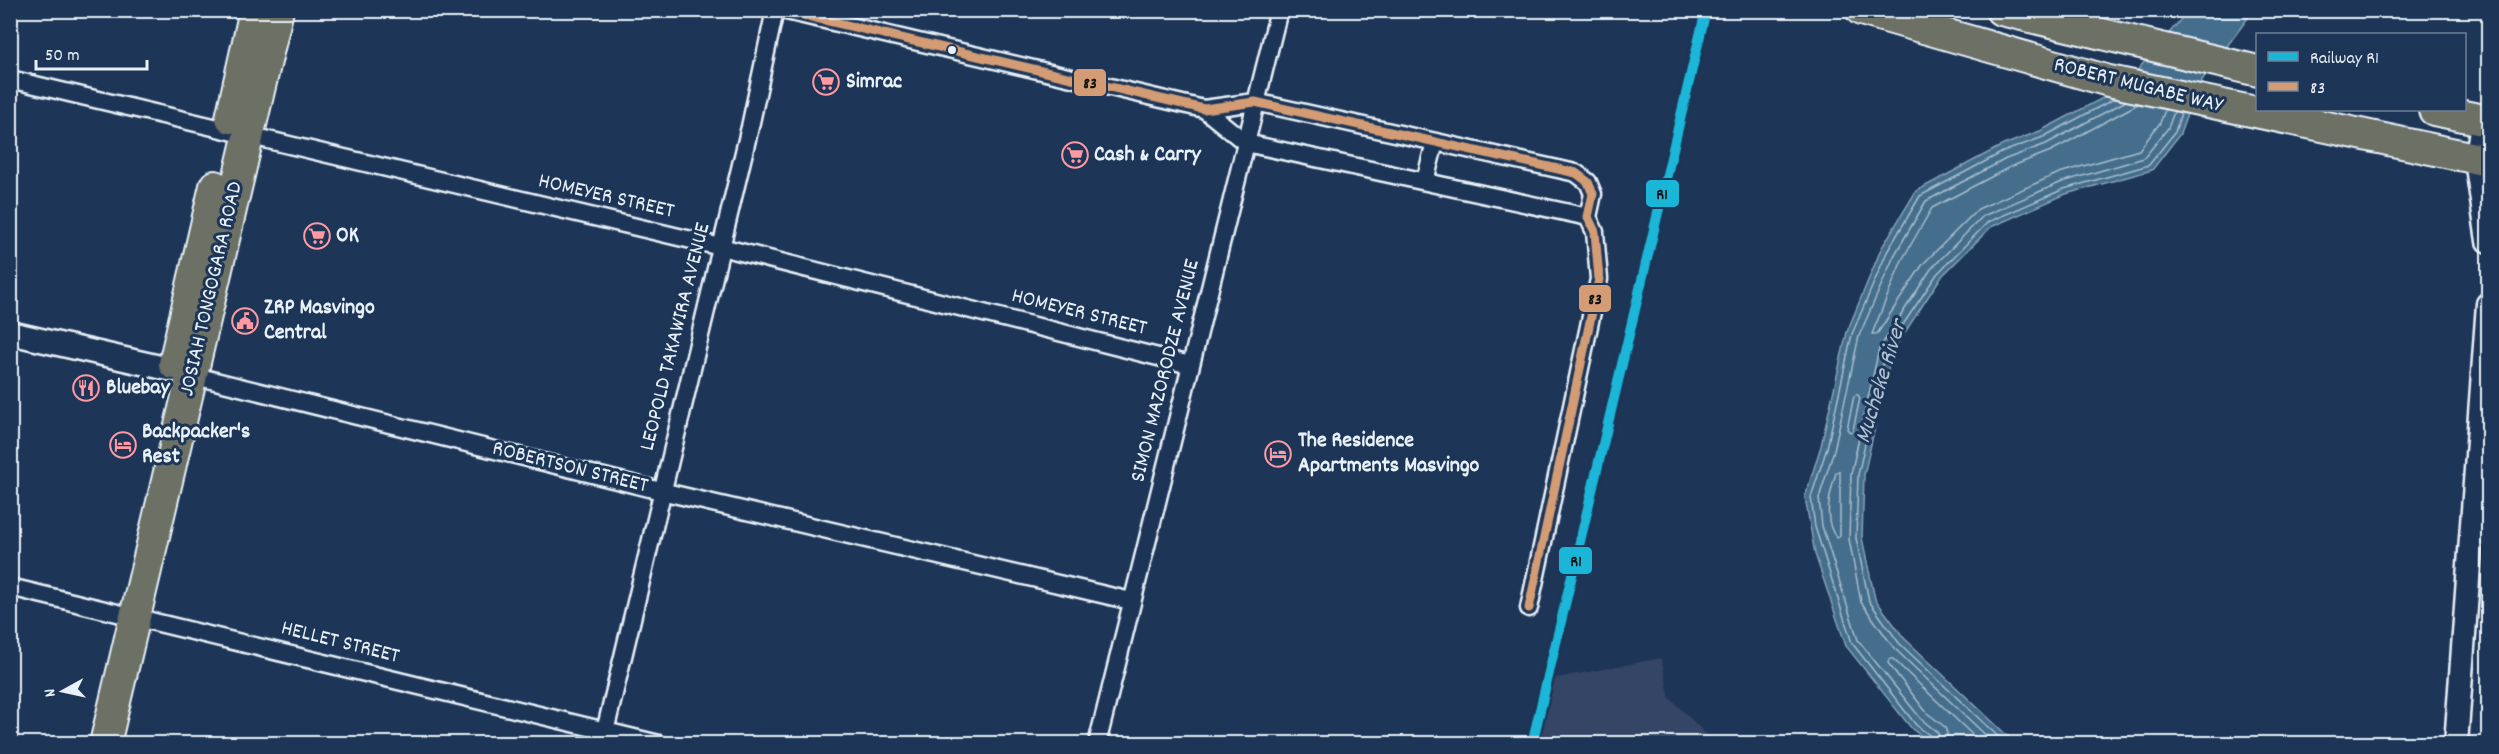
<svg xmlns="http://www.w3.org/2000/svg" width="2499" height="754" font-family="Dekko,sans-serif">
<rect width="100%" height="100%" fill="#1d3557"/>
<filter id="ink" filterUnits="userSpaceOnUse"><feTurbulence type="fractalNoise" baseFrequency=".0167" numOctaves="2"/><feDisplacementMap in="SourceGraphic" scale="12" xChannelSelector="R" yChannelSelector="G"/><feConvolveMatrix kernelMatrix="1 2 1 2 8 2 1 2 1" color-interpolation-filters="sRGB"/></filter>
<g filter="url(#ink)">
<path fill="#344465" d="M1661,658L1670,698L1715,743H1539L1551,679Z"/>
<path fill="#456e8d" stroke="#86a2b8" stroke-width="1.5" d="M2188,11H2253L2197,87L2180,134L2152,170L2066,194L1991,227L1941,277L1892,352L1864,475L1862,538L1875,599L1904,638L2015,743H1931L1912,729L1846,646L1815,554L1805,497L1821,446L1847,332L1881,249L1916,191L2001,146L2040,131L2122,88Z"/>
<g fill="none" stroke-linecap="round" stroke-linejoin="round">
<path stroke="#a7bdcd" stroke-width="1.5" d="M2138,104L2051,151L2010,167L1932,208L1902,260L1872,334H1877L1923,264L1978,209L2059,173L2139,150L2160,123L2165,110
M1857,394L1860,398L1853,430L1850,432L1847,429L1854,396Z
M1840,471V535L1837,538C1822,522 1830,492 1836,473Z
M1933,744L1932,737L1916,725L1852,643L1815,527L1811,497L1827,448L1852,334L1887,252L1920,196L2003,152L2043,137L2114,99
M1941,744L1938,733L1921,719L1858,640L1822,526L1819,498L1834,450L1859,336L1894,256L1926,201L2006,159L2046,144L2126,101
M1950,744L1945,727L1927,713L1888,663L1889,659H1893L1982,744
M1995,744L1894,648L1861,602L1849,539L1851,474L1879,349L1931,269L1983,216L2062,182L2144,158L2168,128L2174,112
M2006,744L1899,643L1869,601L1856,538L1858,475L1886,350L1937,274L1988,222L2064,189L2149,165L2175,132L2181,113"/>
<g stroke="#e8f1f8" stroke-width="21">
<path id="street" d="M782,10L1204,109L1255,102L1576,173L1588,182L1593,194L1588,217L1595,232L1599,279L1529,608
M10,79L721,247L1190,365
M1204,109L1246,143L1588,217
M1425,181L1435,142
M187,374L661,491L1131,601
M10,587L659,744
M602,744L750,127L775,10
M1097,744L1279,10"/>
</g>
<g stroke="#e8f1f8" stroke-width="27">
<path id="secondary" d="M2483,120L2476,160L2488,241
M10,333L173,370
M2456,744L2488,304"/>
</g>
<g stroke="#e8f1f8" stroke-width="34">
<path id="highway" d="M1861,10L2109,81L2488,161
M2001,10L2258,71
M2434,110L2488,121
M231,118L255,10
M174,364L215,186
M105,744L278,10"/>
</g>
<use href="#street" stroke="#1d3557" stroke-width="16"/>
<use href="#secondary" stroke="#1d3557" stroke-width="22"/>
<use href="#highway" stroke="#6c7065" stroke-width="30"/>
<g stroke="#1d3557" stroke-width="14">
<path id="bus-1" d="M782,10L1204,109L1255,102L1576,173L1588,182L1593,194L1588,217L1595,232L1599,279L1529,608"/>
</g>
<use href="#bus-1" stroke="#d39c74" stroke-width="9"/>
<g stroke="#1d3557" stroke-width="15">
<path id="rail-1" d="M1532,744L1706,10"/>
</g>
<use href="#rail-1" stroke="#1ab6d8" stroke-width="10"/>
</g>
</g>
<defs>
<g id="supermarket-ring" transform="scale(1.35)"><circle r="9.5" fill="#1d3557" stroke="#ff9aa2" stroke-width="1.5"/><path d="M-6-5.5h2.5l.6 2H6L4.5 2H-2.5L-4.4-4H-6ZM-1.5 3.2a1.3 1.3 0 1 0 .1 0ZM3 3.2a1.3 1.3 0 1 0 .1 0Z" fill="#ff9aa2"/></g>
<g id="civic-ring" transform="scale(1.35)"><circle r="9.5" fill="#1d3557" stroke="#ff9aa2" stroke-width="1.5"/><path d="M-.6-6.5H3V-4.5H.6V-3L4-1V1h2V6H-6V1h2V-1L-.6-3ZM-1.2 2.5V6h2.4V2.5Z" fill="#ff9aa2"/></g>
<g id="restaurant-ring" transform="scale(1.35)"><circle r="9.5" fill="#1d3557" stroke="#ff9aa2" stroke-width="1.5"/><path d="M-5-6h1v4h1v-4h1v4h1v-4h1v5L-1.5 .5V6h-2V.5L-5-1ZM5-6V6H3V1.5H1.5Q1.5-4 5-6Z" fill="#ff9aa2"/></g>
<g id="hotel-ring" transform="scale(1.35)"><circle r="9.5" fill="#1d3557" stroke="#ff9aa2" stroke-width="1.5"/><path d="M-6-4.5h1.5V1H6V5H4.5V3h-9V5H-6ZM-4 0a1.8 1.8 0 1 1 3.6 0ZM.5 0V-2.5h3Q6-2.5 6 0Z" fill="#ff9aa2"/></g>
</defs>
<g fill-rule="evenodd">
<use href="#supermarket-ring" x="826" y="82"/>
<use href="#supermarket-ring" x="1075" y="155"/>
<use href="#supermarket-ring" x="317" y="236"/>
<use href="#civic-ring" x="245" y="321"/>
<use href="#restaurant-ring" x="86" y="388"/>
<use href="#hotel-ring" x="123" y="445"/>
<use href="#hotel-ring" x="1278" y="454"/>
</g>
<circle fill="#e8f1f8" stroke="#1d3557" stroke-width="2" cx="952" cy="50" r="5"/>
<g text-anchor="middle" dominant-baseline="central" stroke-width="6" stroke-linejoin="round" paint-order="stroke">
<g font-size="22" font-weight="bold" fill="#e8f1f8" stroke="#1d3557" text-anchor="start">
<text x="846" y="82">Simrac</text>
<text x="1094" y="155">Cash &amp; Carry</text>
<text x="336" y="236">OK</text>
<text x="264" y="308">ZRP Masvingo<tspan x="264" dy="25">Central</tspan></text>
<text x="106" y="388">Bluebay</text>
<text x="142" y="432">Backpacker's<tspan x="142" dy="25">Rest</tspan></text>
<text x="1298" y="441">The Residence<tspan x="1298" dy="25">Apartments Masvingo</tspan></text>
</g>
<g font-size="22" fill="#e8f1f8" stroke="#1d3557">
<text transform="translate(2138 86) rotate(14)">ROBERT MUGABE WAY</text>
<text transform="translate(606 197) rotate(13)">HOMEYER STREET</text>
<text transform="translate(212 289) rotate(-77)">JOSIAH TONGOGARA ROAD</text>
<text transform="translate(1079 313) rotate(14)">HOMEYER STREET</text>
<text transform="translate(676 337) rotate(-76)">LEOPOLD TAKAWIRA AVENUE</text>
<text transform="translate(1166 371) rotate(-76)">SIMON MAZORODZE AVENUE</text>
<text transform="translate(570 468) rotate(14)">ROBERTSON STREET</text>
<text transform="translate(340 643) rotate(14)">HELLET STREET</text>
</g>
<g font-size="24" font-style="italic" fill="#afc3d3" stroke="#1d3557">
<text transform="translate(1882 382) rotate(-73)">Mucheke River</text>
</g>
</g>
<g stroke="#1d3557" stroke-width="2">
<rect x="1073" y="68" width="34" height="29" rx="6" fill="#d39c74"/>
<rect x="1645" y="179" width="35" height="29" rx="6" fill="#1ab6d8"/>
<rect x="1578" y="284" width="34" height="29" rx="6" fill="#d39c74"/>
<rect x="1558" y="546" width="35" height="29" rx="6" fill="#1ab6d8"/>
</g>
<g font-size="16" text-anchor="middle" font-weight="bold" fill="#111">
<text x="1090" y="88">83</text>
<text x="1662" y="199">R1</text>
<text x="1595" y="304">83</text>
<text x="1576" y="566">R1</text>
</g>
<rect width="2499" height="754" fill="none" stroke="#1d3557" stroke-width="36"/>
<rect x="18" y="18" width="2463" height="718" fill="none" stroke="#e8f1f8" stroke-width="2" filter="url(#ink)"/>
<rect x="2256" y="33" width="210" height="78" fill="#1d3557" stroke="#6e8097" stroke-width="1.5"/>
<rect x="2268" y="52" width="30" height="9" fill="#1ab6d8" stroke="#6e8097" stroke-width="1.5"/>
<text x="2310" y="63" font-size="18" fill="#e8f1f8">Railway R1</text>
<rect x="2268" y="82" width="30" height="9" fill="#d39c74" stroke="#6e8097" stroke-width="1.5"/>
<text x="2310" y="93" font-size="18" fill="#e8f1f8">83</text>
<g transform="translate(63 691) rotate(262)" stroke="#1d3557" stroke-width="4.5" paint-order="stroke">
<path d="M0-4.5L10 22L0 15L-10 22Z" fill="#e8f1f8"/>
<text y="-9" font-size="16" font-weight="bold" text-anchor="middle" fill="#e8f1f8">N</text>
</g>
<path d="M36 60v9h111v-9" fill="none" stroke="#e8f1f8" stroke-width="3"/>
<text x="45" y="60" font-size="18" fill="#e8f1f8" stroke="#1d3557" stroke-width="4.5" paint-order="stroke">50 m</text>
</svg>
